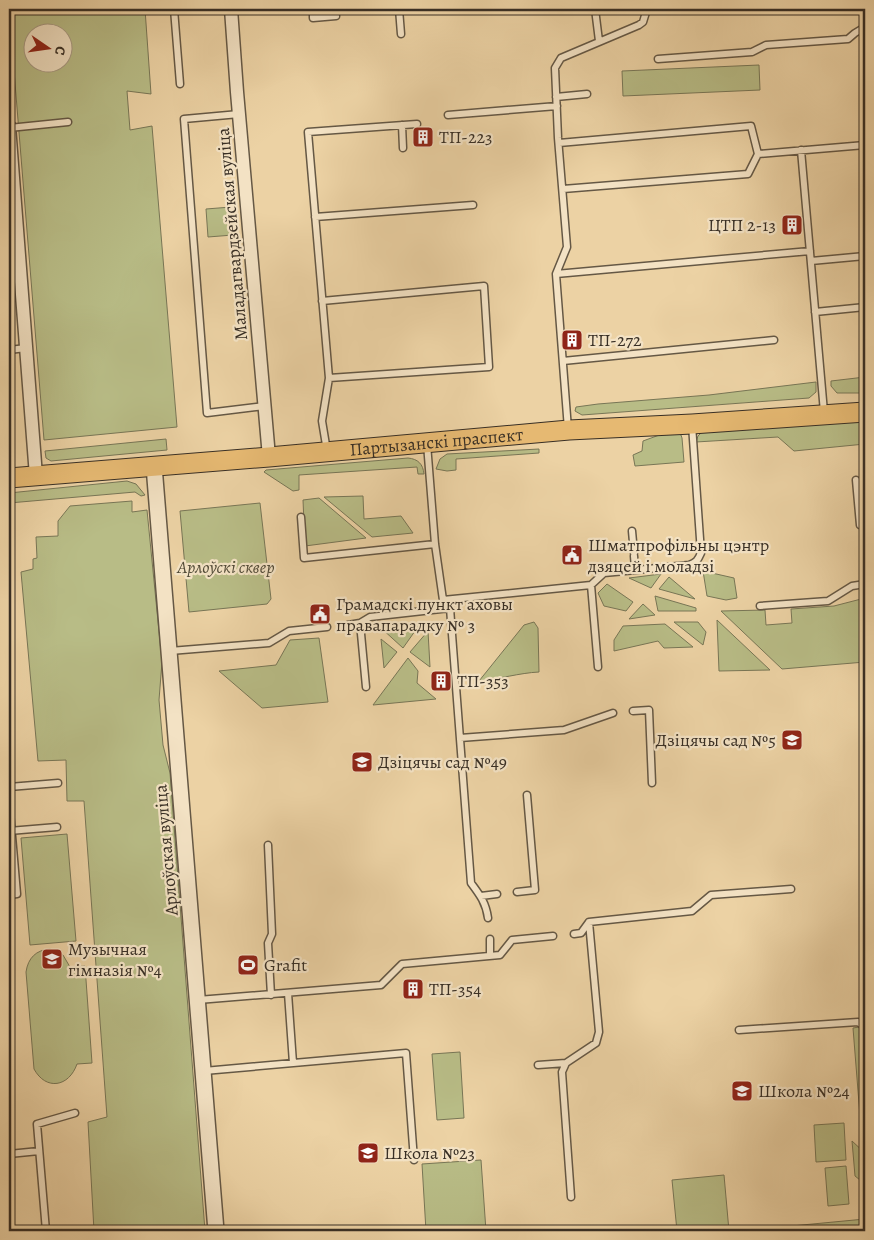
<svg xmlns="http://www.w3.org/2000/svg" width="874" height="1240" font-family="Alegreya,serif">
<rect width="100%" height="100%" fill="#ecd2a4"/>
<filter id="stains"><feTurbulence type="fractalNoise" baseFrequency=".004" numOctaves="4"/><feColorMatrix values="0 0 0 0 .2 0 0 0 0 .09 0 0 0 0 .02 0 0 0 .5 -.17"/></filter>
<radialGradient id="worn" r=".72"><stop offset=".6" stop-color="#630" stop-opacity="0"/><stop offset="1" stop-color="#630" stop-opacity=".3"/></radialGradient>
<path fill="#b8bc86" stroke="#787656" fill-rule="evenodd" d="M9,9H145L151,94L127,91L130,130L152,126L177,427L44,440ZM32,32H62V62H32Z
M759,65L760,90L623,96L622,71Z
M231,207L233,235L208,237L206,209Z
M865,377V393H837L831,386V381Z
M816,382V392L809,398L582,415L575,411L576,407L598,404L709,395Z
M865,418V444L794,451L778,437L696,442L698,436L703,431Z
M677,433L681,435L682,438L684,462L635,466L633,455L642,451L643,441L662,434Z
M166,439L167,450L51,461L46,458L45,451Z
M539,449V453L456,459V470L447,471L436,469L440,459L447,454Z
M408,458C418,459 423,464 424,474H418L417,467L299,475V490L293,491L264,472L266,470Z
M127,481L136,484L145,495L141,496L135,492L9,503V493Z
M363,496L364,519L401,516L413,533L372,537L324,497Z
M319,498L366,538L305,546L303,500Z
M132,501V512L147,510L162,662L159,700L163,745L170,773L205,1231H94L88,1122L107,1117L84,801H67L66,760L38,761L21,572L33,569V559L37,558L36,537L58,536V521L70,506Z
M260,503L271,599L267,604L189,612L180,511Z
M703,571L734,578L737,598L726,600L707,596Z
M661,574L651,588L629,578Z
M669,577L695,599L659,589Z
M607,584L633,602L626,611L604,606L598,593Z
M655,596L696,608V611H658Z
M865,598V662L782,669L721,611L765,610L766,625L792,623L791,609L834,606Z
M643,604L655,615L629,619Z
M717,620L770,670L719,671Z
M534,622L538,628L539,672C519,673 500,679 479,681L524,625Z
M674,622H698L706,632L703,645Z
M420,624L403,648L381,628Z
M665,624L693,647L664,648L658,641L614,651V640L623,626Z
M428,631L430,667L410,652Z
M319,638L328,702L262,708L219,671L276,665L290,640Z
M381,639L397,652L384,668Z
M408,658L418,671L417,683L436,699L373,705Z
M67,834L76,941L30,945L21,838Z
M50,949L63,955L70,967L85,966L92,1063L77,1064C69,1087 46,1091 34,1069L26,972C28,958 36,950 50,949Z
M859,1027L865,1032V1121L860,1116L853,1028Z
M460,1052L464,1118L437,1120L432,1054Z
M844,1123L846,1160L816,1162L814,1125Z
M852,1141L865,1153V1184L855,1176Z
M481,1160L486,1231H426L422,1164Z
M846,1166L849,1204L828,1206L825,1168Z
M724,1175L729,1231H677L672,1180Z
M865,1219V1231H771L781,1227Z"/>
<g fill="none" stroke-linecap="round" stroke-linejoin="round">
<g stroke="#655845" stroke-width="9">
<path id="service" d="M174,9L180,84
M313,9V18L336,16
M399,9L401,34
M595,9L599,41
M658,59L752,52L766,45L848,39L855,33L865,27
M556,97L587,94
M239,114L184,119L207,413L265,406
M448,115L557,106
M402,125L403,148
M9,128L68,122
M559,143L751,126L758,154L748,174L563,189
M801,150L824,412
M758,154L865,145
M315,217L473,205
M811,261L865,256
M556,274L810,251
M322,301L484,286L489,367L329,378
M815,312L865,307
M9,350L26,348
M563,361L774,340
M568,429L556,274L567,247L558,138L555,68L561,58L639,25L643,22L647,9
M427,444L435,544L443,600L450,608L471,883C480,895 486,903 488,918
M327,451L322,421L329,378L308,132L417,124
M856,480L860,525L865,524
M301,517L304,558L435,544
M632,531L634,553
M634,556L635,569
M591,585L604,573L689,565C696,563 698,560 701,553L692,425
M443,600L591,585L598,667
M760,606L828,601L852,586L865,584
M360,623L366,687
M348,625L360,623L370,617L450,608
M170,651L269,643L289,631L327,627
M633,711L649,710L652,783
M460,738L564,730L613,713
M9,787L58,783
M9,801L17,894L9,895
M9,831L57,827
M268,845L272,934L268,943L271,995
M517,892L535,890L527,795
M481,896L497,894
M574,934L581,933L589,922L692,911L711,895L791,889
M490,939V956
M288,993L293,1063
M9,999V1010
M198,1000L381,985L402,964L500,955L512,940L553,936
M739,1030L858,1022L865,1027
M538,1065L566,1063
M204,1071L406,1053L414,1160
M9,1154L39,1151
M571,1197L562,1072L566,1063L596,1043L599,1032L589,922
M46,1231L37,1124L75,1113"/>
</g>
<g stroke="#655845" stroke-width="15">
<path id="minor" d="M231,9L237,92L269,457
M9,126L36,476"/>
</g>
<g stroke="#655845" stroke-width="18">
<path id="tertiary" d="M154,466L216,1231"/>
</g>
<g stroke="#382f25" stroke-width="21">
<g id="primary">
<path id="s1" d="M9,478L269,457L569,430L692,424L865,412"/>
</g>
</g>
<use href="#service" stroke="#f3e2c4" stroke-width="6"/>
<use href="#minor" stroke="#f3e2c4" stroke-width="12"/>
<use href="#tertiary" stroke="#f3e2c4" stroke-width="15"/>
<use href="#primary" stroke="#e6b972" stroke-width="19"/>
</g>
<defs>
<g id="building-square" transform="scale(1.125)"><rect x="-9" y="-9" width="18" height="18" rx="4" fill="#8f2418" stroke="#f3e2c4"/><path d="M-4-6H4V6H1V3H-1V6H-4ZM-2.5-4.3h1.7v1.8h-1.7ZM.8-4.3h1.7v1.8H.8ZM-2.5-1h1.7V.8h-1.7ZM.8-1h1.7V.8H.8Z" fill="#fff"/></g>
<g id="civic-square" transform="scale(1.125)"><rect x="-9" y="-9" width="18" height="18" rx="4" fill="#8f2418" stroke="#f3e2c4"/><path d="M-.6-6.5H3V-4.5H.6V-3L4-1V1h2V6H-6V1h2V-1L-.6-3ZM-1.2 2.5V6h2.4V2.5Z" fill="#fff"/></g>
<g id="school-square" transform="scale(1.125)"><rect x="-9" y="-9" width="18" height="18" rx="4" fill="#8f2418" stroke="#f3e2c4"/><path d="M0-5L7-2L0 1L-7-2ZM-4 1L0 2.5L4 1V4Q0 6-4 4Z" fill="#fff"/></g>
<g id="stadium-square" transform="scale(1.125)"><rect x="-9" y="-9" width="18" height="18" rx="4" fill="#8f2418" stroke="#f3e2c4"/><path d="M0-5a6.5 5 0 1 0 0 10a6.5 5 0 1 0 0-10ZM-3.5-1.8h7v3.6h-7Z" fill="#fff"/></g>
</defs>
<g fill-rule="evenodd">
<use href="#building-square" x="423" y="137"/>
<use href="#building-square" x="792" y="225"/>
<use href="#building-square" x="572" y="340"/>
<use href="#civic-square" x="572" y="555"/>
<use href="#civic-square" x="320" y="614"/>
<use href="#building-square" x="441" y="681"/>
<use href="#school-square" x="792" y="740"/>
<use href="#school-square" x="362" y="762"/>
<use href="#school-square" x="52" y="959"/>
<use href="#stadium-square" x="248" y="965"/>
<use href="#building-square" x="413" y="989"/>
<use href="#school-square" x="742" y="1091"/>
<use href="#school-square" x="368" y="1153"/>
</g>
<g text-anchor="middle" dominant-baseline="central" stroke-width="4.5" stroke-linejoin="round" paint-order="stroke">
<g font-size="18" fill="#382f25" stroke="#f3e2c4" text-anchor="start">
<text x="439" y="137">ТП-223</text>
<text x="776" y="225" text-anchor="end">ЦТП 2-13</text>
<text x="588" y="340">ТП-272</text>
<text x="588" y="545">Шматпрофільны цэнтр<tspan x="588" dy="21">дзяцей і моладзі</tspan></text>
<text x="336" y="604">Грамадскі пункт аховы<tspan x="336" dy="21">правапарадку № 3</tspan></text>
<text x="457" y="681">ТП-353</text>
<text x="776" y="740" text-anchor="end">Дзіцячы сад №5</text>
<text x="378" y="762">Дзіцячы сад №49</text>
<text x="68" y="949">Музычная<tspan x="68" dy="21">гімназія №4</tspan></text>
<text x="264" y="965">Grafit</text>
<text x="429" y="989">ТП-354</text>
<text x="758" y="1091">Школа №24</text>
<text x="384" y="1153">Школа №23</text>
</g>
<g font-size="18" fill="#382f25" stroke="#f3e2c4">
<text transform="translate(232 234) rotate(-95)">Маладагвардзейская вуліца</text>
<text stroke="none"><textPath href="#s1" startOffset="429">Партызанскі праспект</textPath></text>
<text transform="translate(166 850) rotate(-95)">Арлоўская вуліца</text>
</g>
<g font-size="18" font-style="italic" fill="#524b38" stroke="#f3e2c4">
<text x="226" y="567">Арлоўскі сквер</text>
</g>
</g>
<rect width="874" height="1240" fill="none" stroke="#ecd2a4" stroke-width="30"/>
<rect x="10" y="10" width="854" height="1220" fill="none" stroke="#382f25" stroke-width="2.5"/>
<rect x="15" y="15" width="844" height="1210" fill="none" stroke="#382f25"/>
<g transform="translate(48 48) rotate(103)"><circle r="24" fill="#f3e2c4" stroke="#a89a84"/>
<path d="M0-4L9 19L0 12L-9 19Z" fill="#8f2418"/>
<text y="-8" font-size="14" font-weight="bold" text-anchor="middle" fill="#382f25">С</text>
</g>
<rect width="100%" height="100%" filter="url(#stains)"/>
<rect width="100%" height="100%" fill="url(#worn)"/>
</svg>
